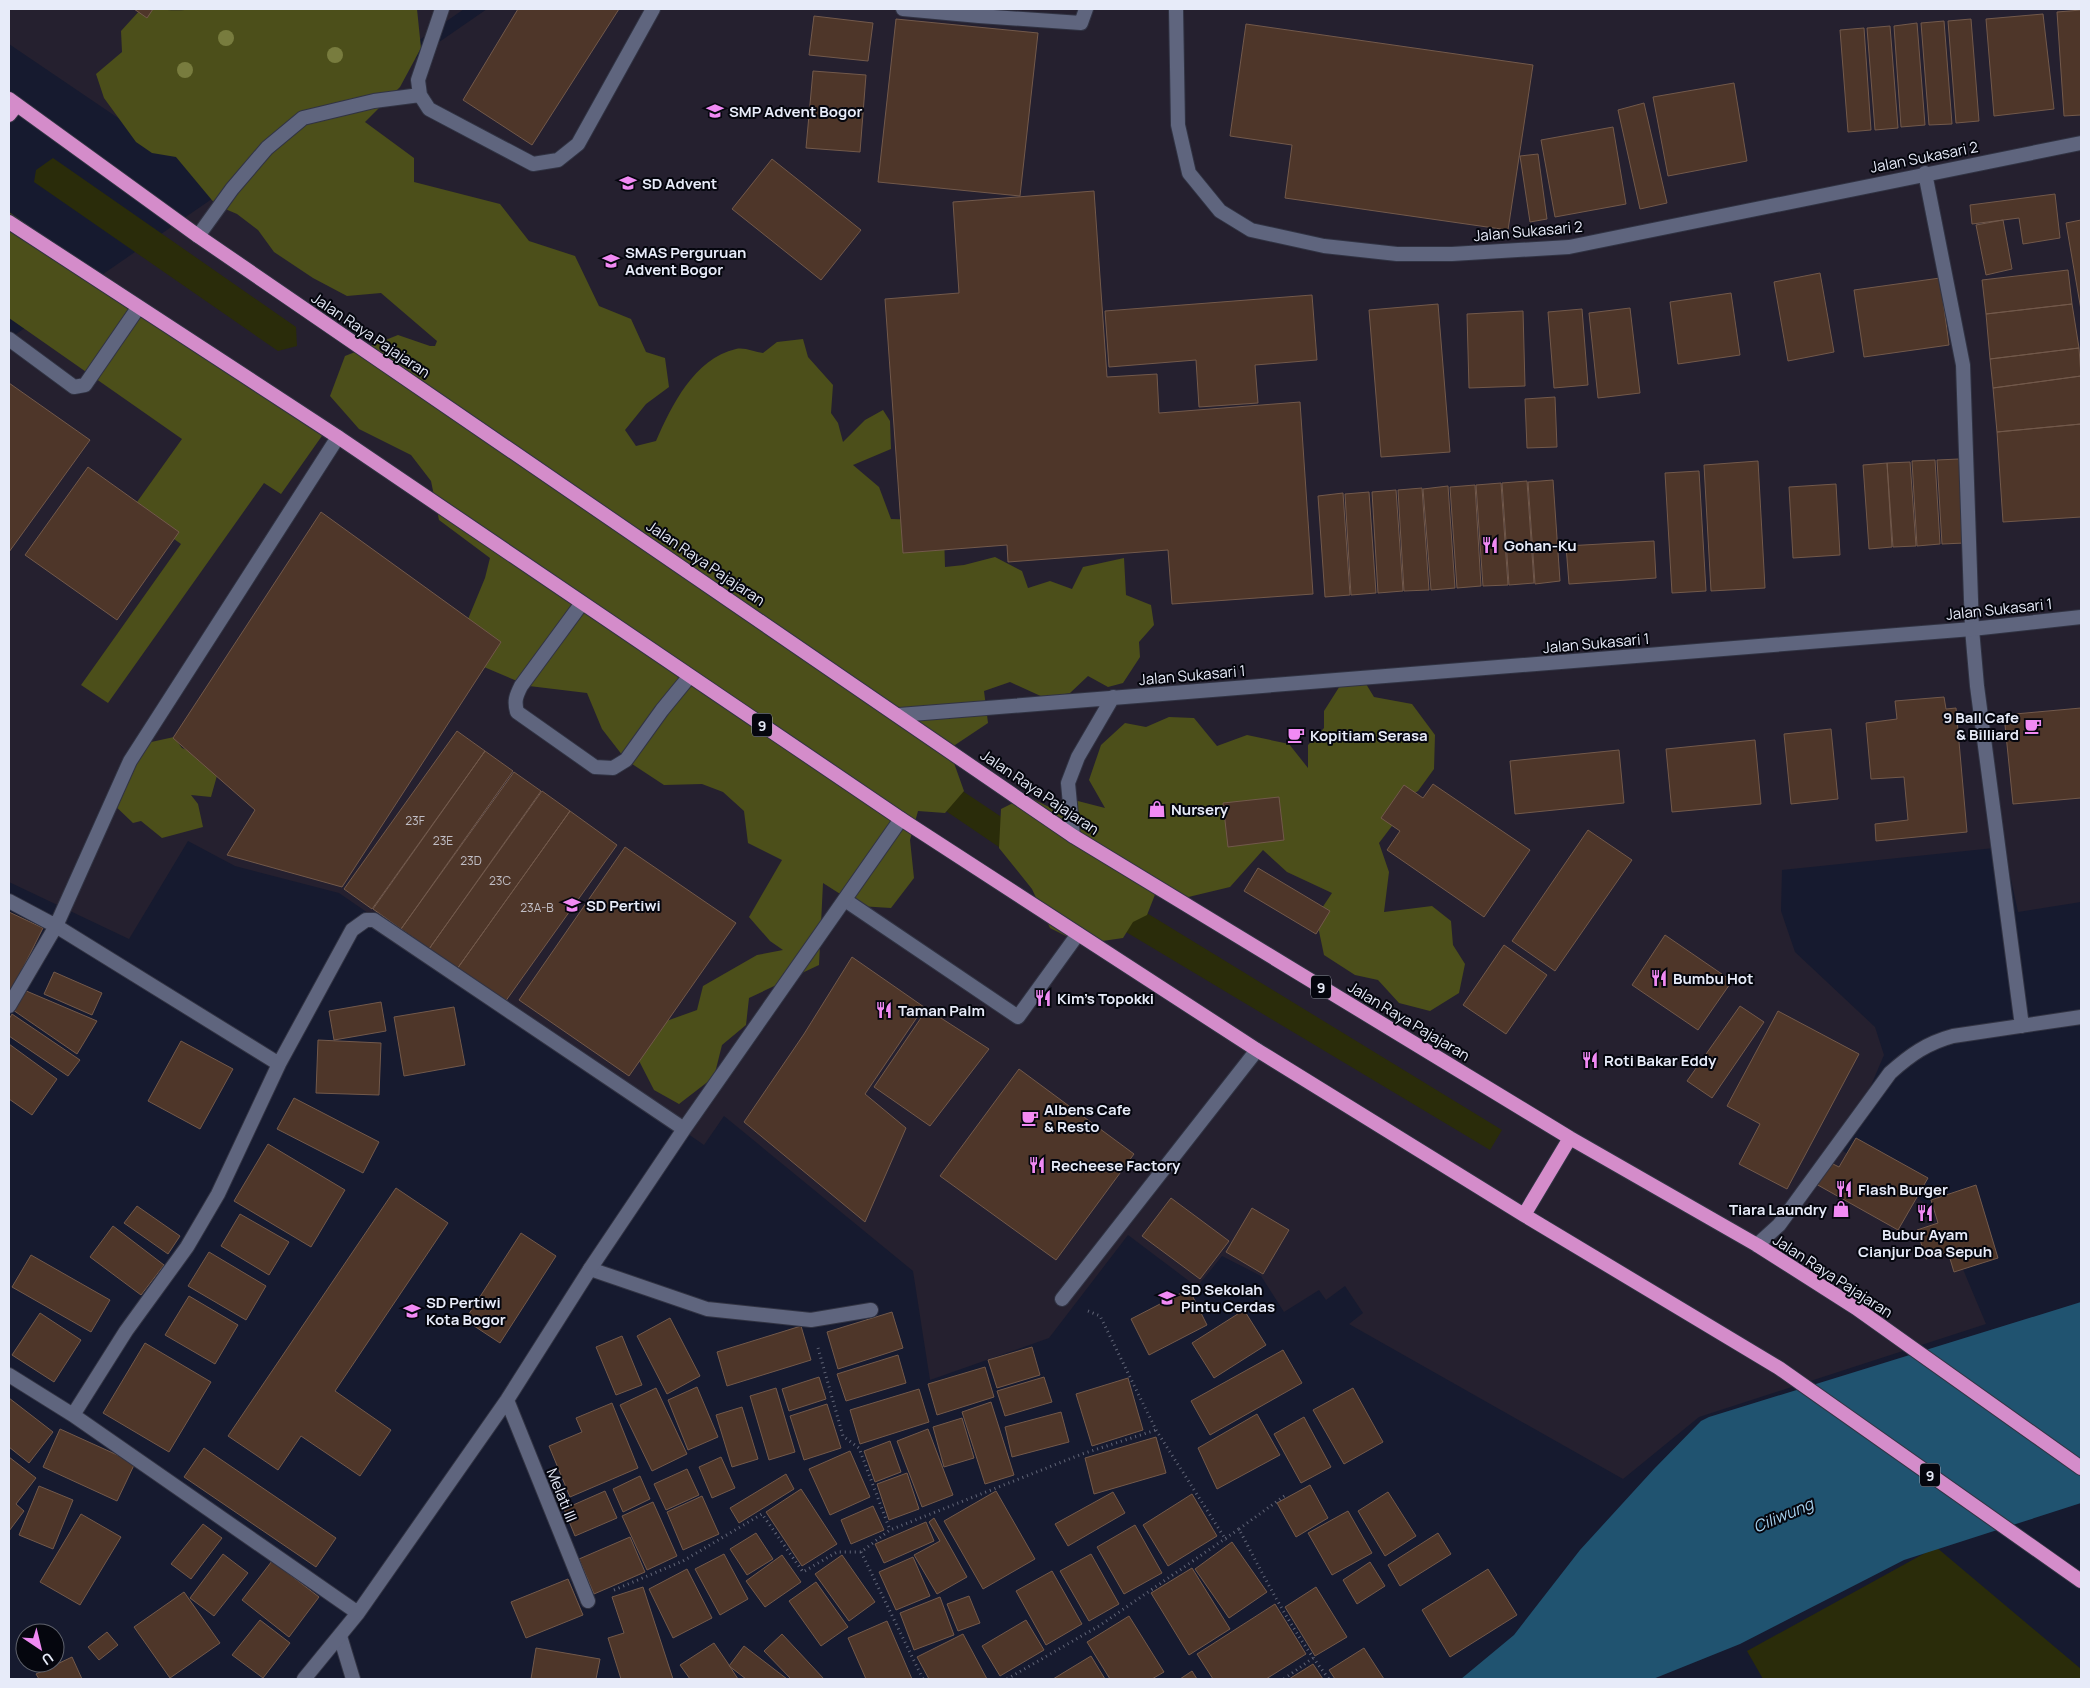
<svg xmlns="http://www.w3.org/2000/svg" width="2090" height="1688" font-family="Manrope,sans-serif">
<rect width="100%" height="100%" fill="#161a2f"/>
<path fill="#25202f" d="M9,9H464L214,183L9,44Z
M487,9H2081V902L2018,912L2004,847L1782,870L1781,911L1795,952L1875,1027L1884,1055L1843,1151L1939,1212L1986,1324L1699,1417L1623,1479L1349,1324L1363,1313L1345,1286L1326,1300L1319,1290L1284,1312L1261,1276L1222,1256L1197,1287L1128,1235L1049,1338L930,1380L913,1271L724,1116L704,1145L339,893L235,866L188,841L129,939L9,882V339Z"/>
<path fill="#2a2c0a" d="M53,158L296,327L297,346L278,351L34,182L36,170Z
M363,391L1132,904L1502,1130L1490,1150L1111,923L352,408Z
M1936,1547L2081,1669V1679H1763L1747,1651Z"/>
<path fill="#4c4f1a" d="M141,9C154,9 181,12 191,9H417L421,48L400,87L365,122L414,158V182L500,204L529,241L575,256L599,306L631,319L646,352L665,358L669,387L646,404L625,430L636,446L656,441C672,405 694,359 736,349C744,347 755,352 763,353L777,342L803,339L808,357L833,385L831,413L838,423L843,442L865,420L883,410L890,421L891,449L853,465L879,487L891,519L922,520L944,534L945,567L964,565L995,557L1022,571L1028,588L1050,581L1072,589L1083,567L1124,558L1126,595L1151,605L1154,625L1139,642L1140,657L1123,683L1108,687L1088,676L1070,693L1045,698L1010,682L984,691L988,723L949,749L964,791L945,813L918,811L910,840L914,878L891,908L859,906L823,883L819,965L749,998L746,1025L722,1045L714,1077L679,1104L654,1090L636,1055L647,1028L697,1010L703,986L757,955L783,950L770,941L749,917L782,860L748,843L744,811L723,792L702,784L664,785L626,760L602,729L587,693L529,686L484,667L461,636L485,578L490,558L439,520L431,481L411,455L359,429L330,396L345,356L398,335L430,346H435L437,341L381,293L347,296L313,278L274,252L258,230L237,214L216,205L176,157L152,153L136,142L104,98L96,74L122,52L121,31Z
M9,212L324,433L281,494L264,483L108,703L81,685L181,544L132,509L182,439L9,318Z
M1363,679L1374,697L1412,704L1435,735L1434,769L1418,791L1397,804L1398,818L1379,843L1389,872L1384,912L1432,906L1451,921L1453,945L1465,964L1459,993L1430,1011L1399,1003L1378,980L1355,975L1324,955L1316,917L1332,893L1287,872L1263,850L1230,887L1180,899L1158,887L1147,915L1133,922L1123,938L1082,944L1050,928L1032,889L999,848L1001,809L1027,796L1051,808L1074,800L1105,808L1089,780L1101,745L1125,723L1146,727L1169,717L1194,718L1217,746L1247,735L1289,744L1308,768V745L1324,728V711L1343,681Z
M174,737L182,748L195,753L218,772L211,797L191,795L198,804L203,827L162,838L141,821L133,823L110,801L117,771L129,767L142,744Z"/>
<path fill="#205370" d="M2081,1302V1503L1904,1560L1740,1644L1653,1679H1461L1514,1635L1580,1550L1654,1469L1701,1421L1709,1417Z"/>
<path fill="#4e3629" stroke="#72594b" d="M134,9H153L147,18Z
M518,9H619L532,145L463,100Z
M2081,10V115L2064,116L2057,12Z
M2043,14L2054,109L1994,116L1986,19Z
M814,16L873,23L868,61L809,55Z
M896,19L1038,33L1020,196L878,182Z
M1971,19L1979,121L1956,123L1948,21Z
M1944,21L1952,124L1929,125L1921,23Z
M1917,23L1925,125L1901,127L1894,26Z
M1246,24L1533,65L1508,230L1285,198L1292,145L1230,136Z
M1890,26L1898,128L1875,130L1867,28Z
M1864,28L1871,130L1848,132L1840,30Z
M813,71L866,75L860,152L806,148Z
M1734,83L1747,161L1668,176L1653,97Z
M1644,103L1667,203L1640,209L1618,110Z
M1613,127L1626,204L1555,217L1541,140Z
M1538,154L1547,219L1530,222L1520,156Z
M772,159L861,230L821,280L732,209Z
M1094,191L1107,377L1157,374L1159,413L1300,402L1313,594L1172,604L1168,550L1008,562L1007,545L903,553L885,299L959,293L953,202Z
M2055,194L2060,238L2023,244L2019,218L1972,224L1970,205Z
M2003,220L2012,269L1986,275L1976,225Z
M2081,220V310L2066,223Z
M2068,270L2072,304L1986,314L1982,280Z
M1820,273L1834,352L1788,361L1774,282Z
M1940,278L1949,345L1864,357L1854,290Z
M1731,293L1740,355L1678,364L1670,302Z
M1312,295L1317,360L1255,365L1258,403L1199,407L1196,360L1109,367L1105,311Z
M1438,304L1450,452L1381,457L1369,310Z
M2072,304L2079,348L1990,359L1986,314Z
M1630,308L1640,393L1598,398L1589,313Z
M1582,309L1588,385L1554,388L1548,312Z
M1523,311L1525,386L1469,388L1467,314Z
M2079,348L2081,376L1993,388L1990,359Z
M2081,376V424L1997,432L1993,388Z
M9,383L90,440L9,552Z
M1555,397L1557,447L1527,448L1525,399Z
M2081,424V517L2003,522L1997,432Z
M1959,459L1965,543L1942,544L1937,460Z
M1935,460L1940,544L1917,546L1912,461Z
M1758,461L1765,588L1711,591L1704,465Z
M1910,462L1916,546L1893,547L1887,463Z
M1887,463L1892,547L1869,549L1863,465Z
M88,467L179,532L117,620L25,555Z
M1699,471L1706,591L1672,593L1665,473Z
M1553,480L1560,581L1535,584L1528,482Z
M1527,481L1534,583L1509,585L1502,483Z
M1501,483L1508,585L1483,586L1476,485Z
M1836,484L1840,555L1793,558L1789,487Z
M1475,485L1481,586L1457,588L1450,487Z
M1448,486L1455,588L1431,590L1423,489Z
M1422,488L1429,590L1404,591L1398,490Z
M1396,490L1403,591L1378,593L1372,492Z
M1369,492L1376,593L1351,595L1345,494Z
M1343,493L1350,595L1325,597L1318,496Z
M321,512L501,642L342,887L227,855L255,810L173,738Z
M1654,541L1656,578L1569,584L1566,546Z
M1944,697L1946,709L1956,708L1967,832L1876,841L1875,824L1908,820L1904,777L1871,779L1866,723L1897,719L1895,701Z
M2081,708V798L2013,804L2004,715Z
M1831,729L1838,799L1791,804L1784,734Z
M457,731L485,751L372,909L344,889Z
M1755,740L1761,804L1672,812L1666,749Z
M1619,750L1624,803L1515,814L1510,761Z
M485,751L513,771L401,929L373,909Z
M514,772L541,791L429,949L401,929Z
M1433,784L1530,850L1484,917L1387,850L1400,831L1381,818L1404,785L1423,798Z
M542,791L570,811L457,969L429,949Z
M1279,797L1284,840L1228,847L1223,803Z
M570,811L617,845L505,1002L457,969Z
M1588,830L1632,860L1555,971L1512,941Z
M625,847L736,923L629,1076L519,1000Z
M1258,868L1330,911L1316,934L1244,891Z
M9,912L43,928L12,990L9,989Z
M1665,935L1732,981L1698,1030L1632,985Z
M1504,945L1547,975L1506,1034L1463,1005Z
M852,957L924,1007L865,1094L906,1128L865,1222L744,1122L804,1034Z
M54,972L102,993L92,1015L44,994Z
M24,990L97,1021L77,1054L13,1010Z
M381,1002L386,1031L334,1040L329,1011Z
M1740,1006L1764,1022L1712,1098L1687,1081Z
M454,1007L465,1065L404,1076L394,1017Z
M927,1009L989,1049L930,1126L874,1087Z
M1778,1011L1859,1054L1787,1189L1739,1164L1760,1124L1727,1106Z
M12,1014L80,1060L68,1076L9,1036V1019Z
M318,1040L381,1043L379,1095L316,1093Z
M181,1041L233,1069L200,1129L148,1101Z
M9,1044L57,1079L32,1115L9,1099Z
M1019,1069L1134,1154L1056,1260L940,1176Z
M294,1098L379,1142L363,1173L277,1129Z
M1856,1138L1928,1178L1898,1230L1816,1184L1829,1162L1839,1167Z
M268,1144L345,1190L311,1247L234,1201Z
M1976,1185L1998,1258L1954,1272L1948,1252L1926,1259L1917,1230L1938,1223L1931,1200Z
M396,1188L448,1223L335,1391L391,1430L360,1476L301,1436L278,1470L228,1436Z
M1171,1198L1229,1241L1200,1279L1142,1236Z
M137,1206L180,1236L168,1254L124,1223Z
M1252,1208L1289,1230L1263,1274L1226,1252Z
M240,1214L289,1242L269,1275L221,1246Z
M113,1226L164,1265L141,1295L90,1257Z
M521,1233L556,1256L500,1343L465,1320Z
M209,1252L266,1286L246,1320L188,1286Z
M31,1255L110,1300L91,1332L12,1287Z
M1189,1289L1207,1325L1149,1355L1131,1319Z
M189,1296L238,1325L215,1364L165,1335Z
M1244,1310L1266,1345L1214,1378L1192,1343Z
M892,1312L903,1348L838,1369L827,1332Z
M40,1313L81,1340L54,1382L12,1355Z
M670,1318L700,1376L667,1394L637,1336Z
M801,1326L811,1360L727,1386L717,1352Z
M622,1336L642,1385L616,1395L596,1347Z
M145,1343L211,1382L169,1452L103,1413Z
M1032,1347L1040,1375L997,1388L988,1360Z
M1283,1350L1302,1383L1210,1435L1191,1401Z
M898,1355L906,1383L846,1401L837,1374Z
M985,1367L994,1397L937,1415L928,1384Z
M819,1377L826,1399L789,1411L782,1389Z
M1044,1377L1052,1402L1005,1416L997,1391Z
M1128,1378L1143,1430L1092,1446L1076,1394Z
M697,1387L718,1437L688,1450L668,1400Z
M656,1388L687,1454L652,1471L620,1405Z
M776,1388L795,1452L769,1460L750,1396Z
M1353,1388L1383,1442L1344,1464L1313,1410Z
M919,1389L929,1422L860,1444L850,1410Z
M9,1398L53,1432L29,1463L9,1447Z
M991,1402L1014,1475L985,1484L962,1412Z
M612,1403L638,1468L570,1497L549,1446L582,1432L576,1418Z
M827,1404L841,1448L804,1460L790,1416Z
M742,1407L758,1459L732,1467L716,1415Z
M1061,1412L1069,1442L1012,1457L1005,1427Z
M1257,1414L1280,1455L1217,1489L1198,1448Z
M1304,1417L1331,1467L1301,1483L1274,1434Z
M962,1418L974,1458L944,1467L933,1427Z
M60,1429L135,1463L117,1501L43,1467Z
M928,1429L953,1495L922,1507L897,1441Z
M1156,1437L1166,1473L1094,1494L1085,1458Z
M890,1441L901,1472L875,1482L864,1451Z
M204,1448L336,1538L316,1567L184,1477Z
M850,1451L870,1497L830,1515L809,1469Z
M9,1457L36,1478L16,1504L24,1511L9,1531Z
M721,1457L735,1488L712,1498L699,1467Z
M687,1469L699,1495L666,1510L654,1484Z
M907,1473L919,1509L889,1520L877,1484Z
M786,1474L794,1489L739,1523L730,1508Z
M640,1476L650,1499L623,1512L613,1489Z
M1310,1485L1328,1518L1296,1537L1277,1503Z
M39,1486L73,1500L53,1549L19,1535Z
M801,1489L837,1544L802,1566L766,1512Z
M605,1491L617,1518L575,1536L564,1509Z
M996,1491L1035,1559L983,1589L944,1521Z
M1113,1492L1125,1513L1068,1546L1055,1524Z
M1388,1492L1416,1536L1385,1556L1358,1511Z
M1192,1494L1217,1536L1168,1566L1143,1525Z
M702,1496L719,1534L683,1550L667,1512Z
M653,1502L677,1556L647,1570L622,1516Z
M873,1506L884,1530L851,1544L841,1520Z
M1348,1511L1372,1553L1332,1575L1308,1533Z
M81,1514L121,1537L80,1605L40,1582Z
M934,1518L967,1577L937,1594L914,1555L940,1541L929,1522Z
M926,1522L934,1541L884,1563L875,1544Z
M203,1524L222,1538L191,1579L171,1564Z
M1135,1525L1162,1573L1124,1594L1097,1547Z
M756,1533L773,1559L747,1575L730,1549Z
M1438,1533L1451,1554L1400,1586L1388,1565Z
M630,1537L645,1572L594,1594L579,1559Z
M1232,1542L1267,1592L1229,1618L1195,1569Z
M223,1554L248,1573L214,1616L190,1598Z
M724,1554L748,1599L720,1615L695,1569Z
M1091,1554L1119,1604L1089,1621L1060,1571Z
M782,1555L801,1582L765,1607L746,1581Z
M842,1555L875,1602L849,1621L815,1574Z
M913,1557L930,1596L896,1610L879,1572Z
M272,1561L319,1597L289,1637L242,1600Z
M1370,1562L1385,1586L1357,1604L1343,1580Z
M1192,1568L1230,1629L1189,1655L1151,1593Z
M687,1569L712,1618L673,1638L649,1589Z
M1488,1569L1517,1615L1450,1657L1422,1610Z
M1052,1571L1082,1624L1046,1645L1016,1591Z
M568,1579L583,1615L526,1638L511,1602Z
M816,1582L848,1627L821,1646L789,1601Z
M643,1587L673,1679H621L608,1638L624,1633L612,1597Z
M1316,1587L1347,1637L1315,1656L1285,1607Z
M184,1592L220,1643L170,1678L134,1627Z
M969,1596L980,1623L958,1631L947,1604Z
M940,1597L954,1635L914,1650L900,1613Z
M1275,1604L1306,1654L1266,1679H1213L1197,1654Z
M1129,1616L1164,1672L1152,1679H1110L1087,1642Z
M260,1620L290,1643L263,1678L232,1655Z
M1026,1620L1044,1650L1000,1676L982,1646Z
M887,1621L912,1679H866L848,1638Z
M107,1632L118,1645L99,1660L88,1647Z
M782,1634L824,1679H791L764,1651Z
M963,1634L987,1679H929L917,1657Z
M714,1643L727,1662L738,1679H690L680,1665Z
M744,1646L787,1679H746L729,1666Z
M536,1648L600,1659L596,1679H531Z
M1364,1648L1384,1679H1335L1329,1670Z
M1091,1656L1105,1679H1053Z
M72,1657L82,1679H39L36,1674Z
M1313,1664L1323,1679H1289Z
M1192,1671L1197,1679H1180Z"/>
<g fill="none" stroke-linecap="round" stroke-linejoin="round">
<g stroke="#313343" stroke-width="16">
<path id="service" d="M442,9L418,80L420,95L429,109L533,164L558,160L578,144L653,9
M903,9L979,16L1081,23L1086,9
M198,236L232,189L267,148L303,118L374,101L420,95
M9,339L74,387L85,385L138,308
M582,603L521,686C516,696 514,701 517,712L595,767L613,768L626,760L662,710L689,677
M845,900L1018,1017L1078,934
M590,1269L707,1309L811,1320L871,1310
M1062,1299L1257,1050
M340,1636L353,1679"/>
</g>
<g stroke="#313343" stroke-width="16">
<path id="minor" d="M1176,9L1178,125L1189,173L1220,211L1251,230L1324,246L1397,254H1452L1569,247L2081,143
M1925,173L1963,365L1972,629L1977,686L2022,1026
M9,901L56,926L279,1064L218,1194L187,1247L126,1331L73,1415
M9,1006L56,926L130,761L338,437
M279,1064L352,930L366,920H374L684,1129
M1757,1245L1779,1225L1890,1073C1910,1055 1927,1043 1953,1036L2081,1017
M9,1375L73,1415L358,1613
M507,1400L588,1601
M304,1679L358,1613L507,1400L590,1269L684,1129L901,819"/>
</g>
<g stroke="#313343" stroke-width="16">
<path id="tertiary" d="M899,715L1972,629L2081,617
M1073,836L1068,783L1078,757L1113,697"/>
</g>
<g stroke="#313343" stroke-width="16">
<path id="trunk" d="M9,99L198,236L1073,836L1570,1138L1757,1245L1856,1308L2081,1468
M9,115L17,105
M9,222L338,437L901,819L1257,1050L1524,1215L1779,1368L2081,1581
M1524,1215L1570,1138"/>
</g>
<path stroke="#626678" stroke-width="3" stroke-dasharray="1 4" stroke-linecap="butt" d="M1088,1311L1100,1316L1156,1430L1226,1540
M818,1348L843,1436L859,1448L890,1530
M1239,1529L1287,1494
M861,1552L923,1679
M614,1590L683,1561L762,1514L803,1572L837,1552H861L890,1530L1082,1454L1156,1430
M1007,1679L1099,1626L1239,1529C1266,1581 1293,1633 1329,1679
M1284,1679L1313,1658"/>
<use href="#service" stroke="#5f657e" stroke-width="14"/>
<use href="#minor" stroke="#5f657e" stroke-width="14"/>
<use href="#tertiary" stroke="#5f657e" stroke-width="14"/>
<use href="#trunk" stroke="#d48cca" stroke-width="14"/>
</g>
<g fill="#787c3e">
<circle cx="226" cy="38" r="8"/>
<circle cx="335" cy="55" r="8"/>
<circle cx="185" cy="70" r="8"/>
</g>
<defs>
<g id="school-bare" transform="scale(1.35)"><path d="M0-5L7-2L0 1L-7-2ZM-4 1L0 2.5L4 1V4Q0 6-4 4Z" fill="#f18af4" stroke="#05060e" stroke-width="2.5" paint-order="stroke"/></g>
<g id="restaurant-bare" transform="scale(1.35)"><path d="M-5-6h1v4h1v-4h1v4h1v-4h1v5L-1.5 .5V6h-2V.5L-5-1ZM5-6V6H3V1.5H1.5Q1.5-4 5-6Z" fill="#f18af4" stroke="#05060e" stroke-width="2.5" paint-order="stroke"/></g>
<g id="cafe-bare" transform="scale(1.35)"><path d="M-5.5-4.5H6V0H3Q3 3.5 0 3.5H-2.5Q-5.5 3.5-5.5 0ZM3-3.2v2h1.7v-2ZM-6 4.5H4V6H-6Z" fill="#f18af4" stroke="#05060e" stroke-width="2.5" paint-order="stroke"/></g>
<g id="shop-bare" transform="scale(1.35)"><path d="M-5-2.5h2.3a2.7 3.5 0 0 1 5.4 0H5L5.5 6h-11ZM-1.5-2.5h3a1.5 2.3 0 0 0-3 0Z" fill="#f18af4" stroke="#05060e" stroke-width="2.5" paint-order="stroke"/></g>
</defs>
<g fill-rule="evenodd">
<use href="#school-bare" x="715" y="111"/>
<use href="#school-bare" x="628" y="183"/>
<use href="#school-bare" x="611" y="261"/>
<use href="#restaurant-bare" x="1490" y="545"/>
<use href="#cafe-bare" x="2033" y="726"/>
<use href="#cafe-bare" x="1296" y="735"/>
<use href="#shop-bare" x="1157" y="809"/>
<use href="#school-bare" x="572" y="905"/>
<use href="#restaurant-bare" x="1659" y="978"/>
<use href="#restaurant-bare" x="1043" y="998"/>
<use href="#restaurant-bare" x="884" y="1010"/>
<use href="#restaurant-bare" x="1590" y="1060"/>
<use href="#cafe-bare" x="1030" y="1118"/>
<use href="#restaurant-bare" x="1037" y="1165"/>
<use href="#restaurant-bare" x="1844" y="1189"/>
<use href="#shop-bare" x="1841" y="1209"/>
<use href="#restaurant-bare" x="1925" y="1213"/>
<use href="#school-bare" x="1167" y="1298"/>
<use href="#school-bare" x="412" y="1311"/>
</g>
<g text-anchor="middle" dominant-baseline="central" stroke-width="4" stroke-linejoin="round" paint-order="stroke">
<g font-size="12" fill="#c1bec5">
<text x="415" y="820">23F</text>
<text x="443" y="840">23E</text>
<text x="471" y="860">23D</text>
<text x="500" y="880">23C</text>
<text x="537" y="907">23A-B</text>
</g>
<g fill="#05060e" stroke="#a3a6b2" stroke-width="1">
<rect x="752" y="713.5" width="20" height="23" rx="4"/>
<rect x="1311" y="975.5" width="20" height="23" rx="4"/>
<rect x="1920" y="1463.5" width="20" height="23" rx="4"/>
</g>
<g font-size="14" font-weight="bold" fill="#e7ebf9">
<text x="762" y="725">9</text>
<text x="1321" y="987">9</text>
<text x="1930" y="1475">9</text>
</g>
<g font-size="15" font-weight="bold" fill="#e7ebf9" stroke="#05060e" text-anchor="start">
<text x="729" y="111">SMP Advent Bogor</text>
<text x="642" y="183">SD Advent</text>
<text x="625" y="252">SMAS Perguruan<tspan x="625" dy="17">Advent Bogor</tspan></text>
<text x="1504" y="545">Gohan-Ku</text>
<text x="2019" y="717" text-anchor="end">9 Ball Cafe<tspan x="2019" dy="17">&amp; Billiard</tspan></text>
<text x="1310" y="735">Kopitiam Serasa</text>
<text x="1171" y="809">Nursery</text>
<text x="586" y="905">SD Pertiwi</text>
<text x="1673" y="978">Bumbu Hot</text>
<text x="1057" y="998">Kim's Topokki</text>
<text x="898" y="1010">Taman Palm</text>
<text x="1604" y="1060">Roti Bakar Eddy</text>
<text x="1044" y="1109">Albens Cafe<tspan x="1044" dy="17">&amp; Resto</tspan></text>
<text x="1051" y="1165">Recheese Factory</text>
<text x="1858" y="1189">Flash Burger</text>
<text x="1827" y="1209" text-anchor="end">Tiara Laundry</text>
<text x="1925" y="1234" text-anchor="middle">Bubur Ayam<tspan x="1925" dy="17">Cianjur Doa Sepuh</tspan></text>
<text x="1181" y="1289">SD Sekolah<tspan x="1181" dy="17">Pintu Cerdas</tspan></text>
<text x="426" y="1302">SD Pertiwi<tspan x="426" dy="17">Kota Bogor</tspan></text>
</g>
<g font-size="15" fill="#e7ebf9" stroke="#05060e">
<text transform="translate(1924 157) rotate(-11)">Jalan Sukasari 2</text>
<text transform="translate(1528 231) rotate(-5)">Jalan Sukasari 2</text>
<text transform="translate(371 335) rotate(34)">Jalan Raya Pajajaran</text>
<text transform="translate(706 563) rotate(34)">Jalan Raya Pajajaran</text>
<text transform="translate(1999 609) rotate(-6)">Jalan Sukasari 1</text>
<text transform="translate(1596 643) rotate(-5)">Jalan Sukasari 1</text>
<text transform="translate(1192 675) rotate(-5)">Jalan Sukasari 1</text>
<text transform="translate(1040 792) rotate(34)">Jalan Raya Pajajaran</text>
<text transform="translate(1409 1021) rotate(31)">Jalan Raya Pajajaran</text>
<text transform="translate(1833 1276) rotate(33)">Jalan Raya Pajajaran</text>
<text transform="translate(562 1495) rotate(68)">Melati III</text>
</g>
<g font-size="16" font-style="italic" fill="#a7d2ef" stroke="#05060e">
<text transform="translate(1783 1515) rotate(-23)">Ciliwung</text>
</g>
</g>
<rect width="2090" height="1688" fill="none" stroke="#e7ebf9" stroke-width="20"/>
<g transform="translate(40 1648) rotate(145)"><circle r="24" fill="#05060e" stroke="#5f626c"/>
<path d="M0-4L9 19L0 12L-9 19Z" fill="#f18af4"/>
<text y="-8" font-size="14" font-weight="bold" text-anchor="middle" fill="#e7ebf9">U</text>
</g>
</svg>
